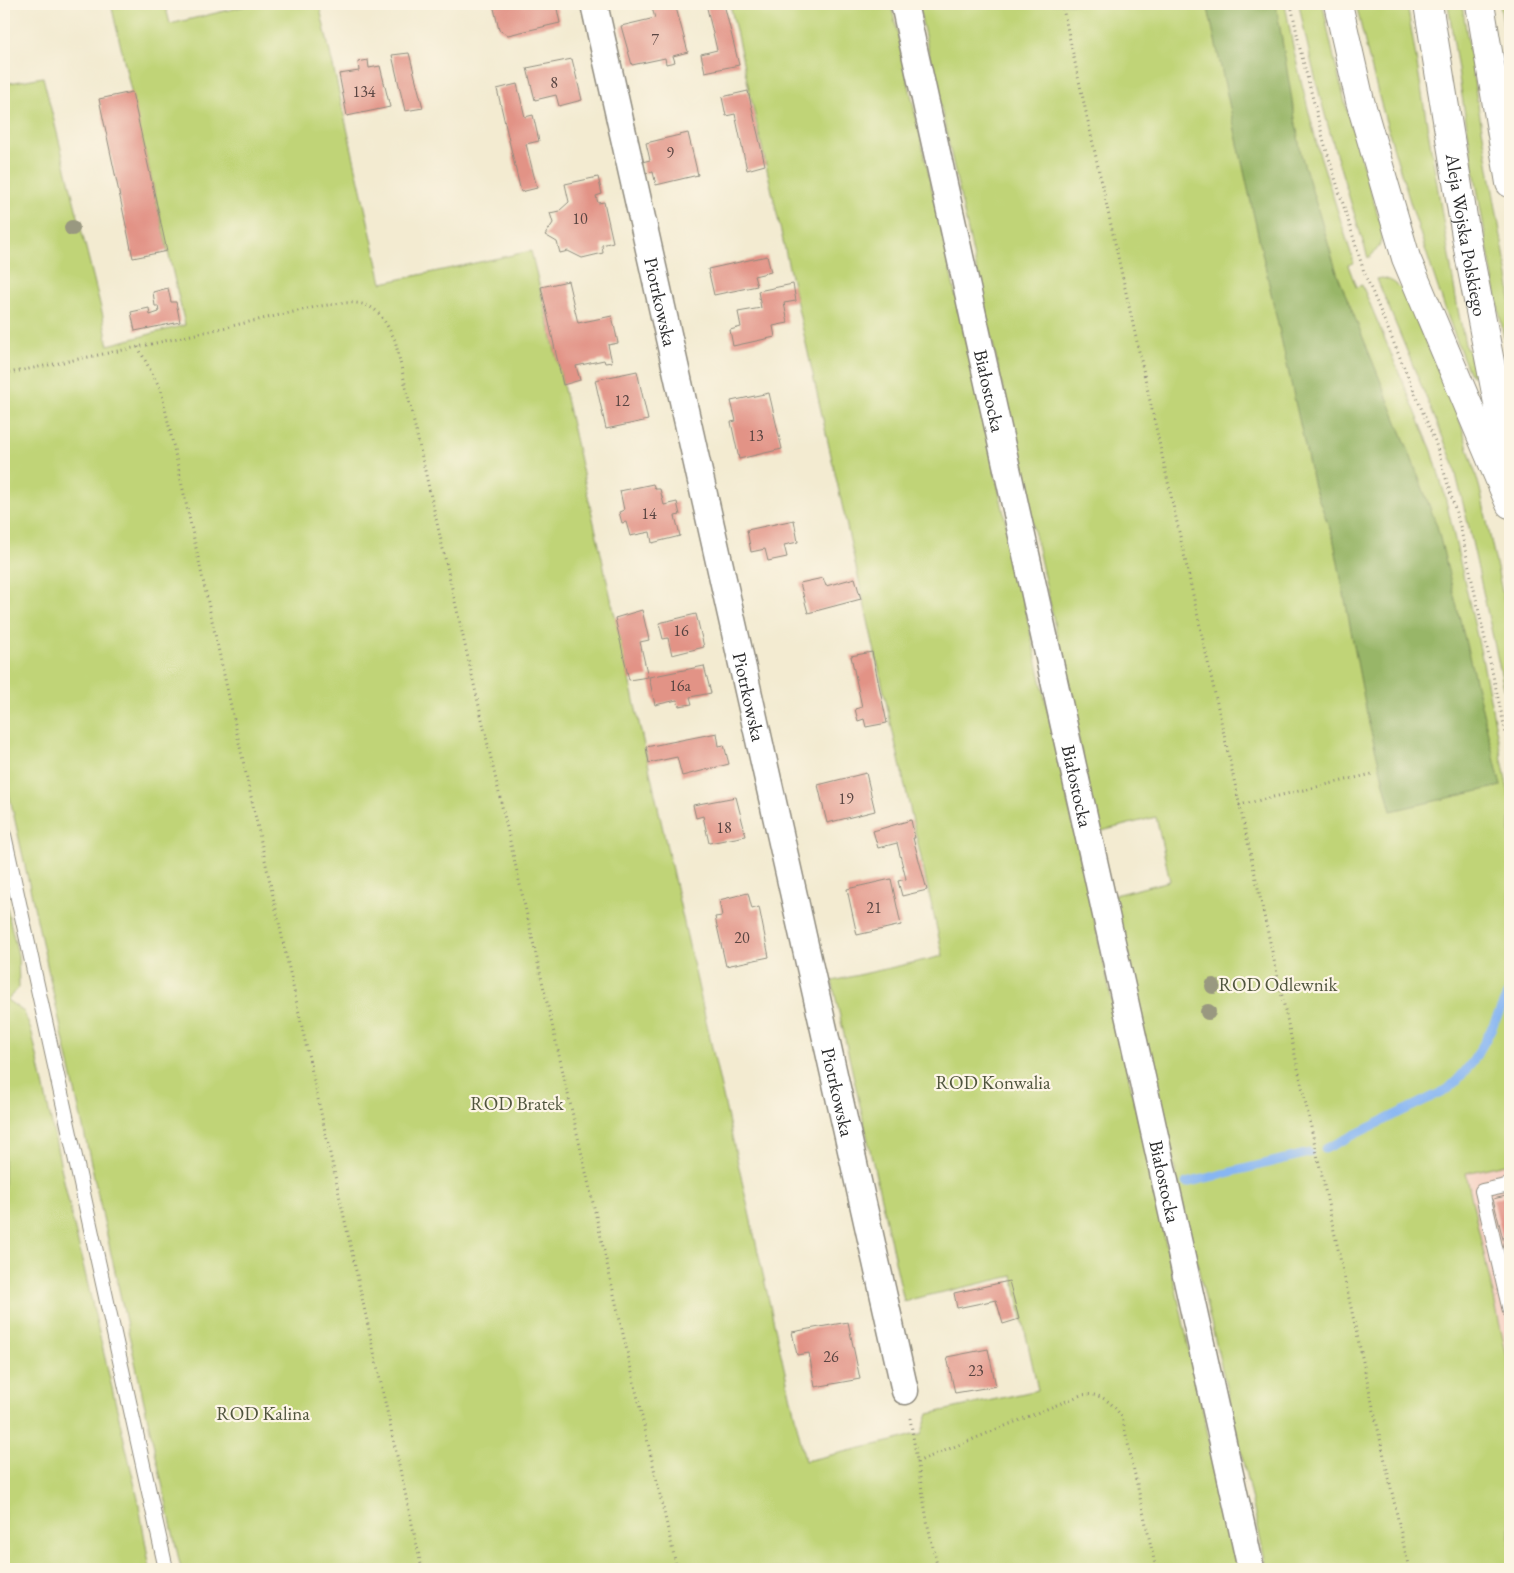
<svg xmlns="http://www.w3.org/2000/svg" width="1514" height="1573" font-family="'EB Garamond',serif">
<rect width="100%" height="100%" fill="#fcf5e5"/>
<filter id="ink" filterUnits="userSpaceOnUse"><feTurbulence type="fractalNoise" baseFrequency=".02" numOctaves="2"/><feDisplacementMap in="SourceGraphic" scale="10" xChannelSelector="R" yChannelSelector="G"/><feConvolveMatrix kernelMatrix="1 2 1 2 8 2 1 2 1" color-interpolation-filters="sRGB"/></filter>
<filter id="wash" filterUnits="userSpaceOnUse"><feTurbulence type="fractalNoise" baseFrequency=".0096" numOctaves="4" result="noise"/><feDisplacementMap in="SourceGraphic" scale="20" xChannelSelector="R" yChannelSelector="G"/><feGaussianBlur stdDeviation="1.12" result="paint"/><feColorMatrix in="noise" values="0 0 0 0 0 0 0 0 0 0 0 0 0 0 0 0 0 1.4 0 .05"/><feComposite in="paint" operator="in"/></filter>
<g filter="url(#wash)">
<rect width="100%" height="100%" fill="#f3ebd1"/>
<path fill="#f6d2c4" d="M1510,1163V1371L1466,1173Z"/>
<path fill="#c0d477" stroke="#768051" d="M111,4H165L170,24L254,4H319L382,283L531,251L563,385L805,1461L897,1440L913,1435H921L928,1414L1038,1390L1013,1276L904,1301L832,981L943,956L730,4H891L1238,1569H181L4,771V84L43,77L103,316L108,345L185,325Z
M918,4H1285L1294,52L1318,149L1354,263L1348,265L1356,287L1362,285L1432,451L1444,492L1482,658L1510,800V1163L1466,1173L1510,1371V1569H1267L1230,1403L1110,896L1170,881L1156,817L1098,832L1053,617Z
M1299,4H1323C1336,80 1360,155 1382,229C1382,242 1379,250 1368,258C1342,174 1315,90 1299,4Z
M1356,4H1407L1458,310L1466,349L1469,350L1474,375L1472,376L1469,373C1447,318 1429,261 1411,205C1390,138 1371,72 1356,4Z
M1448,4H1462L1477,100L1510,288V368C1486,247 1466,126 1448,4Z
M1500,4H1510V70Z
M1382,278C1393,280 1398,285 1404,293L1440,374L1461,424L1480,489L1510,629V715L1469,528L1453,462L1377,279Z
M4,896L18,955L19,987L7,1000L24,1012L32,1033L71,1213L138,1499L150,1569H4Z"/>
<path fill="#98b668" stroke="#62704a" d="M1207,4H1276L1301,154L1338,276L1406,444L1437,526L1501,786L1391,811L1369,724L1333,537L1314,487Z"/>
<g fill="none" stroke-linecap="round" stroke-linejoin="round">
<path stroke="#87b6f2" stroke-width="9" d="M1325,1149L1448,1089C1479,1062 1493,1025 1510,989
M1186,1183L1309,1153"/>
</g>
<g id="blocks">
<path fill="#e29386" d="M493,4H556L560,23L508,35L499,30Z
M669,4H675L688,52L673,56L675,62L666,64L665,58L632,65L621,26L655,18L652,8Z
M706,4H724L739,65L705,72L701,54L717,50Z
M409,53L423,108L405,111L392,55Z
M572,59L582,100L559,106L556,95L535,100L527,68Z
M368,60L369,68L380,66L390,107L347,116L339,74L359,71L358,62Z
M517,84L525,117L533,115L539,141L526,144L537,188L521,192L497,89Z
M748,91L765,165L747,170L735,114L726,116L722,97Z
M132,92L167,251L133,258L99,99Z
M688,133L698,175L656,185L653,172L644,173L642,162L650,160L646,143Z
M598,177L602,194L596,196L598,203L604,202L613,242L602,245L603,253L582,258L568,251L560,253L557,242L545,235L553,223L550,213L559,211L569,202L565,184Z
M767,256L771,272L754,276L757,286L714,295L708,269Z
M568,281L578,323L612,316L618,343L608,345L612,362L605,363L604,360L576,366L580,380L563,385L541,287Z
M793,284L796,301L784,303L788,323L773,326L775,337L733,346L730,330L741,327L738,312L761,308L758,291Z
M168,288L171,302H176L180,322L135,331L131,312L149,308L150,315L159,312L158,306H155L153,292Z
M637,371L648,420L606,429L595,380Z
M769,393L782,449L739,459L731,422L736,421L731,401Z
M653,484L655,489H660L664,505L677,502L680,515L675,516L680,536L652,543L650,532L630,536L626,522L622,523L619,512L624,510L620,491Z
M794,520L798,542L784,545L787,557L768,561L765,549L751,552L747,530Z
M823,578L826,586L855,578L861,599L808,613L800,583Z
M642,610L649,640L640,642L648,677L629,680L615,618Z
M696,614L704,647L672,655L668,638L663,639L659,623Z
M872,652L887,723L866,727L864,719L858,721L855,709L862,707L851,656Z
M704,666L711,693L690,697L692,704L679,706L677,700L655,705L649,677Z
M717,733L719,746L724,745L729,764L682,776L677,757L649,763L646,747Z
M866,773L875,811L827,823L818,785Z
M736,797L746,836L709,843L703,816L696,818L693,805Z
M911,820L915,838H913L927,890L902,896L898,881L906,879L897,843L878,848L873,831Z
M891,879L901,925L857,935L847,889Z
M748,893L752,909L759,907L769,957L726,966L715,917L722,916L719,900Z
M1510,1195V1267L1493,1199Z
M1009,1281L1019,1319L1003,1324L996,1300L957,1308L954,1293Z
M848,1322L860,1379L815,1387L809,1353L797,1355L792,1332Z
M988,1349L996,1386L955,1393L947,1357Z"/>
</g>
</g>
<g filter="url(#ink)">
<use href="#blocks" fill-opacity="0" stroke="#8f8b7e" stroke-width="1"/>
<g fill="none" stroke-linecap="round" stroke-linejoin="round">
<g stroke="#8f8b7e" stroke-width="16">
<path id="service" d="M4,835L166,1569
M1510,1185L1482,1191L1510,1311"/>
</g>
<g stroke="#8f8b7e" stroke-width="29">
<g id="minor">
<path id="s1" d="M594,4L905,1391"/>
<path id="s2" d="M904,4L1251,1569"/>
</g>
</g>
<g stroke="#8f8b7e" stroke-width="30">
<g id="primary">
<path d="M1338,4L1360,101L1406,258L1510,504"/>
<path id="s3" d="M1428,4L1469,254L1510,465"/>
<path d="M1480,4L1510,183"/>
</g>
</g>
<path stroke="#8f8b7e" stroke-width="3" stroke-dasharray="1 4" stroke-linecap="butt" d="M1062,4L1409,1569
M1291,4L1300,49L1324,142L1364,272L1435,441L1460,526L1510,752
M138,347L161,390L422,1569
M4,374L138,347L320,306C338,304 359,298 375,310C383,316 390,331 395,340L677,1569
M1239,805L1372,774
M910,1418L928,1526L938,1569
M917,1462L1081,1395C1101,1392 1111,1402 1122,1417L1156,1569"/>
<use href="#service" stroke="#fff" stroke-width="14"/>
<use href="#minor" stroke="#fff" stroke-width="26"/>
<use href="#primary" stroke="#fff" stroke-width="28"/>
</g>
<g fill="#999880">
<circle cx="72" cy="228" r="8"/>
<circle cx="1213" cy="986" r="8"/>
<circle cx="1208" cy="1012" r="8"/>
</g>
</g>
<g text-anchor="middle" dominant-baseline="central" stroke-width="4.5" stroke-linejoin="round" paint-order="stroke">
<g font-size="16" fill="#594542">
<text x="655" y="39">7</text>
<text x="554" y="82">8</text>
<text x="364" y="91">134</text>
<text x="670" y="152">9</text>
<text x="580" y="218">10</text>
<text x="622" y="400">12</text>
<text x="756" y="435">13</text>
<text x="649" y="513">14</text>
<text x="681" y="630">16</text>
<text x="680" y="685">16a</text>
<text x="846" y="798">19</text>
<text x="724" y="827">18</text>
<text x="874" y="907">21</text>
<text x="742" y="937">20</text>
<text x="831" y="1356">26</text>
<text x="976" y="1370">23</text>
</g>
<g font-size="19" fill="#2b2b2b" stroke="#fcf5e5">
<text stroke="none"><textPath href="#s3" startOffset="234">Aleja Wojska Polskiego</textPath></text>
<text stroke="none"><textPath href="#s1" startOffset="305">Piotrkowska</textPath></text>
<text stroke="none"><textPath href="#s2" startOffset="396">Białostocka</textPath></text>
<text stroke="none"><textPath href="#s1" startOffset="710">Piotrkowska</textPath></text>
<text stroke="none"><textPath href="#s2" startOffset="801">Białostocka</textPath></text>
<text stroke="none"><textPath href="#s1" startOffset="1115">Piotrkowska</textPath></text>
<text stroke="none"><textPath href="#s2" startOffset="1206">Białostocka</textPath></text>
</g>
<g font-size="19" fill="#50553e" stroke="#fcf5e5">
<text x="1278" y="984">ROD Odlewnik</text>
<text x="993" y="1082">ROD Konwalia</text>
<text x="517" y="1103">ROD Bratek</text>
<text x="263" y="1413">ROD Kalina</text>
</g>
</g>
<rect width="1514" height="1573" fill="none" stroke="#fcf5e5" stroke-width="20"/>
</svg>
